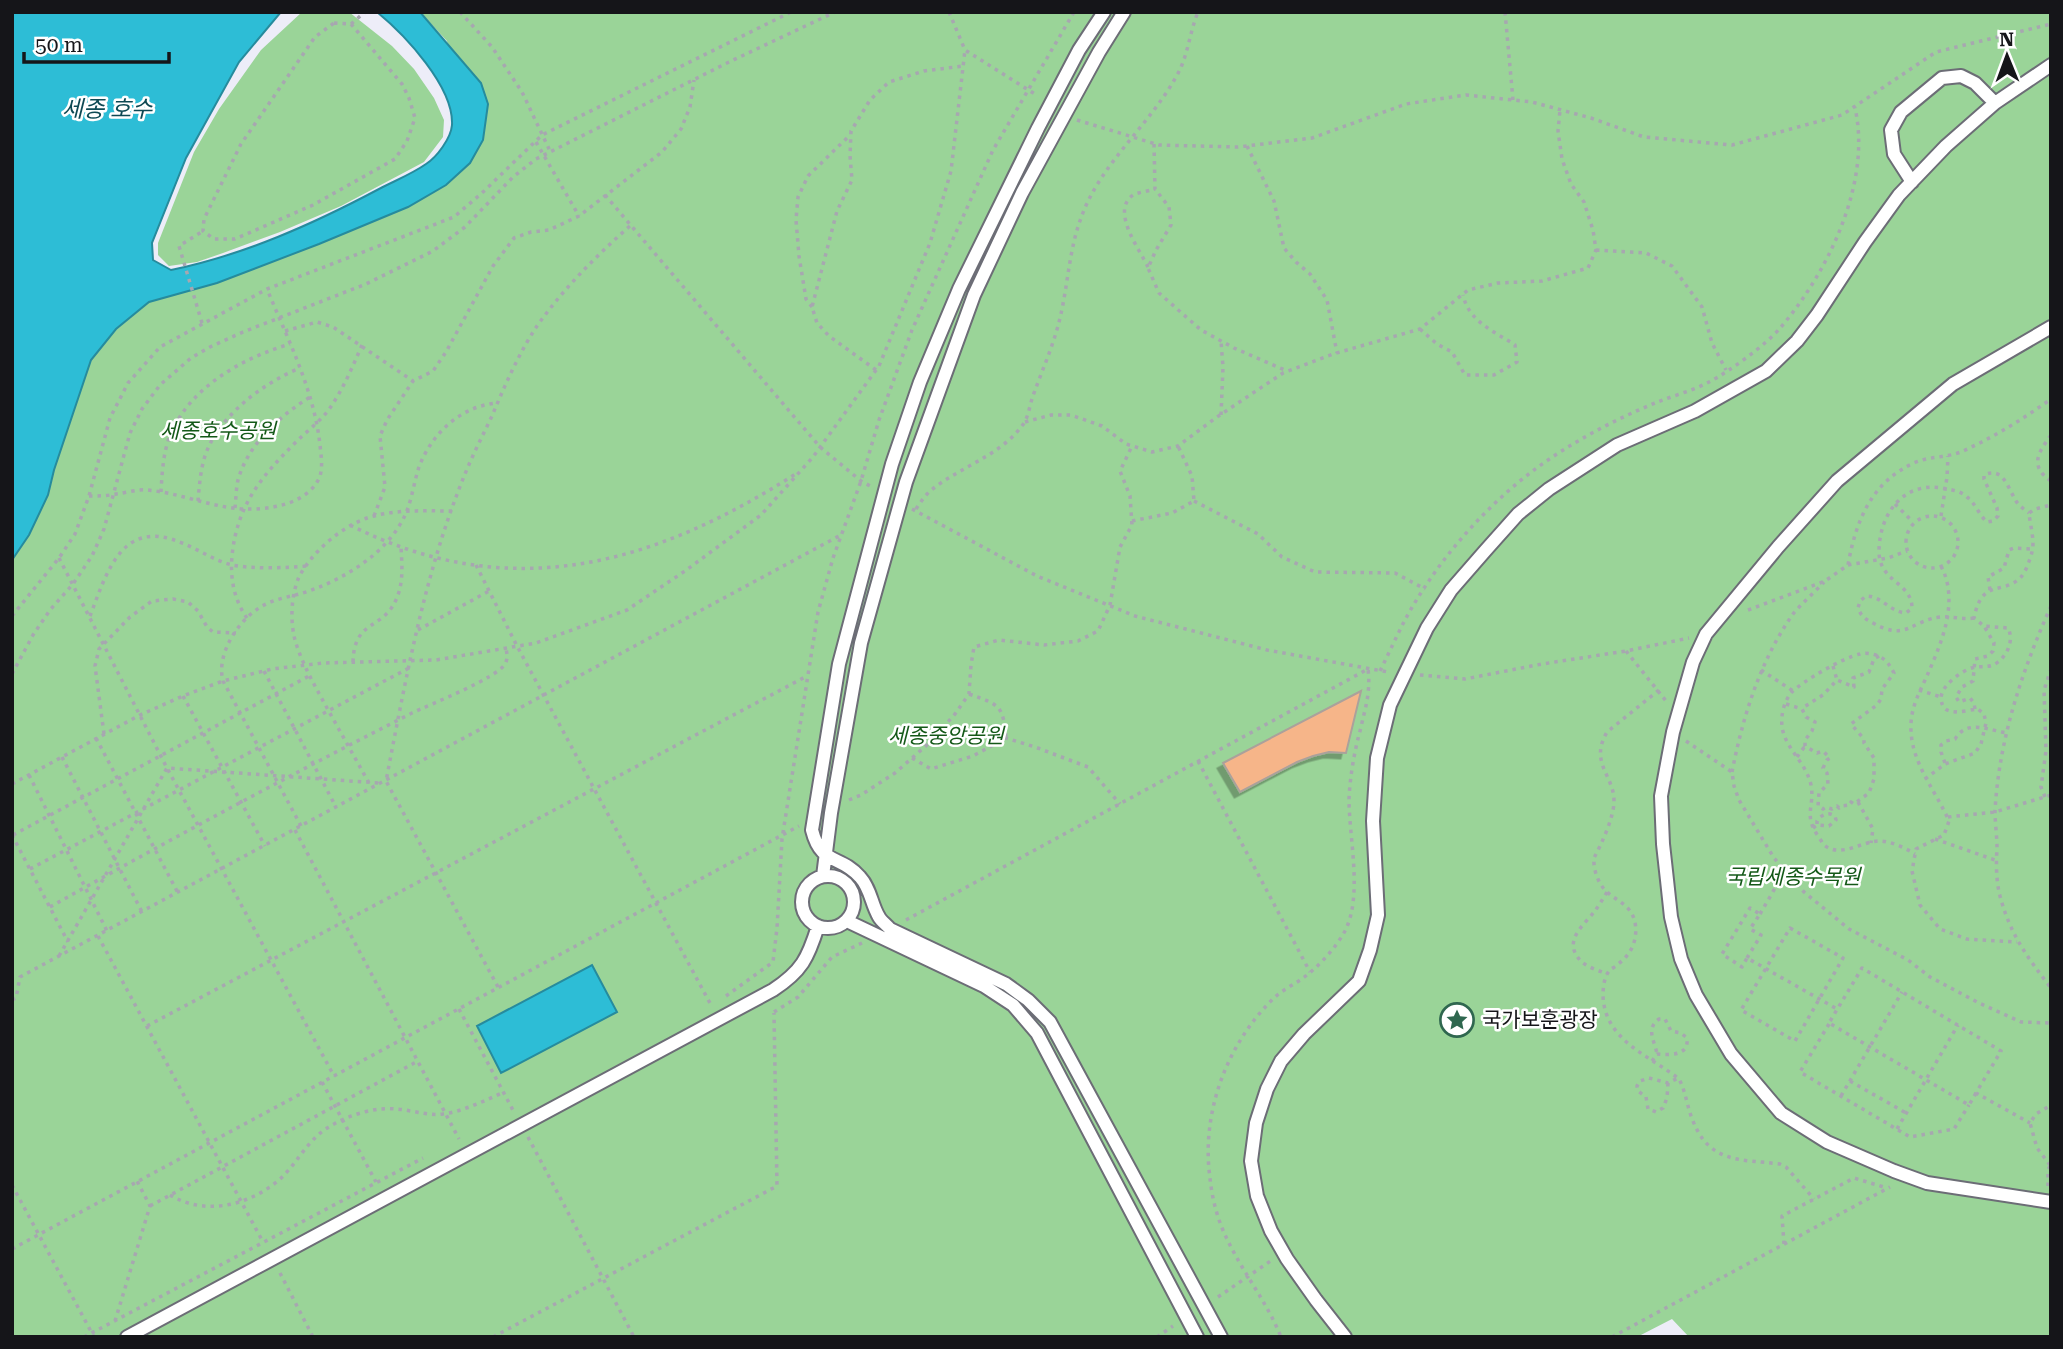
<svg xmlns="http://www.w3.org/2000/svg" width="2063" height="1349" font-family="'Roboto Serif','Noto Sans KR',serif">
<defs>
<filter id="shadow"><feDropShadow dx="-5.5" dy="5.5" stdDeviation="0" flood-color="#0004"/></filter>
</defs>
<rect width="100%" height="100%" fill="#ededf8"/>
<path fill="#9ad498" d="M302,12H349L392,46L414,69L434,98L444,120L443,137L424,162L341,206L280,232L223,253L197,262L169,266L158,255V243L194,152L219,109L261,50Z
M420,12H2051V1337H1689L1672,1319L1637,1337H12V560L29,535L48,495L54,470L91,360L116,329L149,302L217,283L319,244L408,207L446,185L469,164L447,41Z"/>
<path fill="#2dbdd6" stroke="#268b9d" stroke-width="2" d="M12,12H281L239,62L186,158L152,243L153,260L171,270C244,255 313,224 379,189C394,181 412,174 426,164C437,157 451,138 452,125C454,87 405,35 377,12H420L481,83L488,104L483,140L470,163L446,185L408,207L319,244L217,283L149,302L116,329L91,360L54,470L48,495L29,535L12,560Z
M592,965L617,1012L501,1073L477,1026Z"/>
<path fill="#f6b589" stroke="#aba19b" stroke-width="2" filter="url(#shadow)" d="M1361,691L1346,753L1329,752L1313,756L1297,762L1240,792L1223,763Z"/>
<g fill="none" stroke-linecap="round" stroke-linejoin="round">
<g stroke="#6c6d76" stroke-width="16">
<path id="service" d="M1104,12L1079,50L1038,128L959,289L920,382L892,464L839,664L812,830C821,866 840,854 860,877C871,889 871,904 879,917C881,921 887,925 890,929L1006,984L1028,1000L1050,1022L1221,1337
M1912,182L1894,154L1891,130L1901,112L1942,78L1961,76L1975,83L1995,103
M2051,327L1953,384L1837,481L1778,547L1706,634L1693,662L1673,732L1661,796L1663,844L1667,880L1671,917L1681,959L1696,995L1731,1054L1781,1113L1827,1142L1894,1171L1927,1183L2051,1202
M802 902a26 26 0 1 1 52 0a26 26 0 1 1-52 0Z
M823,876L831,813L861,643L906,482L974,295L1022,193L1099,52L1124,12
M847,921L984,986L1013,1005L1037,1033L1197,1337
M127,1337L773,990C802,971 808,958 818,926
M1345,1337L1316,1300L1287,1259L1271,1231L1257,1196L1251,1161L1256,1123L1267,1089L1281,1061L1304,1034L1359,981L1370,950L1378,915L1373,821L1377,758L1390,705L1427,628L1451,590L1485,551L1518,514L1549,489L1617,445L1695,411L1766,371L1797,341L1817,315L1865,242L1899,195L1946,146L1995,103L2051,65"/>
</g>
<path stroke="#a7a7b0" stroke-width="3.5" stroke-dasharray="3.5 5" stroke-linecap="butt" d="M460,12L492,47L522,92L550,151
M949,12L965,50L1038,96
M1505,12L1513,100
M334,23L351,24L402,84L409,98L415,118L407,141L395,159L313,205L235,239H214L203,231L204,219L241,144L315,37Z
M351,24L365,12
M1077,120L1159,145L1238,147L1312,138L1406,104L1466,95L1532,102L1591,118L1644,137L1732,145L1842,115L1936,52L2051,24
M536,142L579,216
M1154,144L1155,189L1169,207L1171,225L1156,250L1148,268L1159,293L1201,330L1234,348L1287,371
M1247,146L1274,201L1284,248L1296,262L1310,274L1327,300L1337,353
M605,195L820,447L861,481L872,487
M1596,250L1646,253L1672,266L1702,307L1712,343L1726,370
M1148,267C1140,250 1110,211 1133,195C1139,192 1149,191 1155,189
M812,307L806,299L799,256L796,220L798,197L808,176L850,135
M202,323L179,246L203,231
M1420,329L1437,344L1452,352L1465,375H1494L1517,362L1515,345C1494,331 1469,322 1463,295
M285,331L317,322L333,327L413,381
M876,370L829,336L817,323L812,307L837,211L852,180L850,156L851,131L870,100L889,82L924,71L963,66
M1221,415L1223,367L1221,341
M1025,422L1051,415H1071L1102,426L1126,444L1152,452L1178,446L1217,417L1283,373L1333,354L1420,329L1468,290L1498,283L1542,281L1588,268L1596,250L1593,230L1584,202L1571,184L1562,159L1558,131L1560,110
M2051,435C2038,453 2029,466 2051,481
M161,492C162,474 163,455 169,438C188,388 242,358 290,344
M89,496C98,496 107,496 116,494C126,493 137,489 147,490C181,493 212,508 246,509C271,510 310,503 320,476C323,466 321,455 320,445C314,390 288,340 267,289
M198,501C199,489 200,476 203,463C213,420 261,384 300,368
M1194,501L1258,534L1282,557L1315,572L1395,573L1425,589
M1895,504L1913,522
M235,508C236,499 236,488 238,480C248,444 280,416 310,397
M912,509L1037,576L1135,616L1267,650L1388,672
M916,509C920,503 924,497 929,492C958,467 1002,456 1024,423C1029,415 1030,403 1034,393C1043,368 1054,344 1060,318C1068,285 1069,250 1081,218C1100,164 1148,127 1176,77C1188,57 1189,34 1198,12
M374,516L385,487L380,436L387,420L413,381L433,371L446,352L493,266L514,238L531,232L549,230L579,216L662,152L681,129L690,107L694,80
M1941,516L1947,477L1948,456
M1906 542a26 26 0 1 1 52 0a26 26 0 1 1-52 0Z
M1132,521L1172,513L1194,501L1192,476L1178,446
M350,525C510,606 654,565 797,473
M59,558L167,768L334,1076
M476,565L517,646L711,1005
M1848,565L1888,558L1907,551
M1941,566C1960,602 1941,644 1926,678C1919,693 1912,706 1911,723C1909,761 1935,789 1949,821L1944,835L1916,849L1912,871L1920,905L1940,929L1967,939L2017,942
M1990,590L1988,577L2004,568L2009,550L2014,548L2032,549
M2051,606C2022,671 1999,739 1995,811C1995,823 1997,836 1997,848C1996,864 1996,880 2000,896C2010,934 2027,957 2051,988
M1748,610L1825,581L1848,565C1856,520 1872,481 1916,462C1931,456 1948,458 1963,451C1994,437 2023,419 2051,399
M12,616L59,558L75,534L89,496L110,418L128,383L160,347L267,289L454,217L482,193L542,135L791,12
M90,616C107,572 122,517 182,543C198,549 215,561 232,565C252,569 285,568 307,566
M247,618C234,600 230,578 232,556C237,505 261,477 296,442C306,432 318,423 327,412C342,392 352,368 362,345
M1974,618C1963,620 1952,616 1941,617C1911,620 1907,642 1873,623C1865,619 1861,616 1858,608L1860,601L1866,596C1882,596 1890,612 1906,613L1912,608C1912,582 1878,582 1879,550C1880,511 1906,479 1947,489C1954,490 1962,492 1967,497C1975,503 1979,515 1987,522L1993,521L1998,516L1997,508L1984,479V475C2003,466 2008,488 2016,501C2019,506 2024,509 2029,513
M418,630L489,591
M1626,651L1666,701
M1879,656L1874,659L1869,672L1853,678L1854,687L1837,680L1823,695L1804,707L1802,709L1806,717L1815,722L1812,731L1805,740V746L1817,753L1823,751L1830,758L1827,760L1823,768L1827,773L1828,784L1819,793L1818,806L1823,809L1826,807L1832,809L1837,806L1839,808L1841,806L1850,805L1851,802L1854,804L1869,793L1874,779V758L1864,743V739L1851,724L1877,705L1881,699L1882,689L1894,673C1890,666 1887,660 1880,657C1875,654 1866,652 1860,654C1844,657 1801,682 1791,693C1786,699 1782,710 1782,718C1779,745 1806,760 1811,785C1815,807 1803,814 1818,836C1819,837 1823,844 1824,845C1841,859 1863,840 1881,841C1893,842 1905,848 1915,854
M353,662C354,620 381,630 395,602C404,584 402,566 401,547
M1833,666L1837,680
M1761,670L1793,691
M264,671L336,807
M1380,671C1389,653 1397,635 1406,618C1438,560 1485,506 1538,467C1574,441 1614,420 1655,403C1672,396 1692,391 1709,382C1730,371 1766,345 1781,327C1828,272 1872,182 1855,108
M12,674L33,635L50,610L73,584L92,556L104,529L130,433L142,409L160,385L191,358L210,347L243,332L366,284L433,251L465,227L513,177L536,159L727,63L835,12
M1420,675L1465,679L1542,664L1626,651L1689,638
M1659,690L1607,732C1589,763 1614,775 1614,801C1614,817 1602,843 1594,858C1593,869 1598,884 1607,892C1618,902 1631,905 1635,922C1638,939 1632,954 1618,964C1616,967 1612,968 1610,970C1604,976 1603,988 1603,996C1605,1041 1649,1055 1679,1079C1686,1092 1687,1107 1693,1121C1710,1164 1741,1159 1780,1164L1786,1167L1814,1199
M1919,690L1941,697
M969,694C1000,705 1003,705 1006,738
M183,696L265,846
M1786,704L1802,709
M1975,709L1974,703L1970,698L1959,702L1956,697L1962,687L1973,681L1975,659L1988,656L1993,651L1994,643L1984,626
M104,734L95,666L99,649L130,617L152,601L173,599L188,602L198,611L207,627L213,632L236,633
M96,738L178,893
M1686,741L1732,772L1734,786L1739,800L1774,858L1804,892L1849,929L1908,960L1930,977L1979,1003L2021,1022L2051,1023
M62,757L142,912
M1797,757L1805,746
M912,758L931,769L973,756L1006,738L1035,747L1088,767L1120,804
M1198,761L1310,972
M1945,763L1941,752V745L1946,741L1955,739C1967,719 1988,730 2007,733
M1732,772C1743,716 1760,661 1793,614C1802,603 1814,593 1824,582
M29,775L107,931
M1925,779L1945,764L1975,753L1981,744L1986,723L1984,714L1978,709C1965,710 1943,719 1941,699C1941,693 1944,688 1948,684C1954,677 1967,668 1976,667C1984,666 1991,668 1998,662C2008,654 2014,640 2008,628L1984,626L1974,618C1982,577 2003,596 2021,577C2026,572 2030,559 2032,552C2035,540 2030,525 2029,513L2035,509L2051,505
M369,783C355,758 341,733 327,708C315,686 302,664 295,640C290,621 291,595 299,577C312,552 341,527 367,518C394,509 424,511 452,511
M12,784L140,715L183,696L223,681L272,669L323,663L436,660L536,643L627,610L685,571L761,515L813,457L879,366L930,243L951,171L965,50
M2045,797L2041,787L2046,751L2044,690L2051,669
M849,800L861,795L895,773L928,744L955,714L969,694L971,665L974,647L999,640L1044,645L1078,641L1098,631L1110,605L1120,547L1132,525L1130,496L1120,471L1132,446
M1858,802L1873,829L1871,843
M1948,817L1995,812L2051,795
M301,826L223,681C216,655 237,622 259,608C274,598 292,597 309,591C331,583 351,573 370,558C384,547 399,530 406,513C412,499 414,482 419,467C432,433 461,406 497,403
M1813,828L1817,825L1829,826L1836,820L1835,816C1828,811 1821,815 1817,821V825
M295,830L459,1139
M12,835L68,942
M13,835L309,676
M1935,839L1995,860
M30,869L409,668
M1607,892C1603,899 1599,905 1595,911C1583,926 1561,942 1582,962C1589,968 1600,971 1607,974
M50,907C169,840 290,775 412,713C431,704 497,678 505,664C508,659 507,654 506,648
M1760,914L1785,871
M906,920L1368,669C1371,692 1365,709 1360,731C1354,753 1350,777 1349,799C1349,838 1363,896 1345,931C1336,947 1322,963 1307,975C1296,984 1283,989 1273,999C1226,1045 1201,1114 1210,1178C1212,1199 1218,1221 1227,1239C1243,1273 1267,1302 1281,1337
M1790,928L1843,958L1795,1041L1741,1010Z
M98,936L263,1242
M59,956L167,768L379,783
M1747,958L1761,935L1750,929L1760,914L1750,908L1722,954L1742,967L1747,958L1837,1009
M498,987L386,781C406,678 425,571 465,474C473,454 483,435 492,416C505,385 519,353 537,326C564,288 596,256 631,225
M726,996L773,962L777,928L782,839L818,612L833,558L861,481L879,420L912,330L993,150L1074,12
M12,1000L16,998L20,977L839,536
M459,1009L514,1112
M774,1012L798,997L832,957L862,943
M1829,1024L1800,1072L1910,1137L1954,1129L1969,1105
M147,1026L807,676
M1652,1061L1657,1054C1671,1055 1689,1056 1687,1038L1681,1033L1671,1031L1665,1019H1659C1645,1029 1655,1041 1657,1054
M1850,1081L1906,1113
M322,1082L376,1182
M1668,1083L1667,1098L1663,1108L1656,1112L1648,1109L1646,1097L1638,1091L1637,1086L1640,1081L1649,1078L1668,1083L1678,1078
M1976,1093L1969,1105L1829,1023L1862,968L2001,1051L1976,1093L2030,1123
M1841,1096L1902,992
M1897,1129L1958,1025
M528,1137L634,1337
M2050,1165L2037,1148L2030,1123L2036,1114L2051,1105
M12,1185L94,1337
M2048,1186V1170L2051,1164
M170,1195C205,1216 248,1206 279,1180C299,1162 308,1137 334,1124C352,1114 376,1107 396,1109C412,1110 427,1116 443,1114C464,1111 484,1101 504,1092
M150,1206L418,1061
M1784,1244L1782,1216L1854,1178L1887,1188
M12,1249L799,826
M280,1273L313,1337
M1218,1297L1272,1260
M115,1321L150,1206L137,1181
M84,1337L423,1158
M493,1337L777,1186L774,1013
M1157,1337L1173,1326
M1612,1337L1890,1187"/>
<use href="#service" stroke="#fff" stroke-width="12"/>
</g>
<defs>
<g id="sight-ring" transform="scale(1.75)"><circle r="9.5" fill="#fff" stroke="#2f674f" stroke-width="1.5"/><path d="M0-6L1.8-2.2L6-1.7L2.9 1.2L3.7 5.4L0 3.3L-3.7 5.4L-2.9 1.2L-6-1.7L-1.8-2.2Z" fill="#2f674f"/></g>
</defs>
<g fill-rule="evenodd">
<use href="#sight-ring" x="1457" y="1020"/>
</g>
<g text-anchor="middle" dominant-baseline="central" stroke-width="5" stroke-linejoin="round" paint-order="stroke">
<g font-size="21" font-style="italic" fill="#145918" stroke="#fff">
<text x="218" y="431">세종호수공원</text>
<text x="946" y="736">세종중앙공원</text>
<text x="1793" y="877">국립세종수목원</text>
</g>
<g font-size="21" fill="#151519" stroke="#fff" text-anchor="start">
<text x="1482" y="1020">국가보훈광장</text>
</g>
<g font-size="23" font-style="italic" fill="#0e4954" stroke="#fff">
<text x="107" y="109">세종 호수</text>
</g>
</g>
<rect width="2063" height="1349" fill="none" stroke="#151519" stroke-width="28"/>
<g transform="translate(2007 56) rotate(359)" stroke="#ffffff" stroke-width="5" paint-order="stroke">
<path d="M0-5L12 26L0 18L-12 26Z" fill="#151519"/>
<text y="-10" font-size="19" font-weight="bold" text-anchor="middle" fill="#151519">N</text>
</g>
<path d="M24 52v10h145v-10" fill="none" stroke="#151519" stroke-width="3.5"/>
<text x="35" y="52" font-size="21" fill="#151519" stroke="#ffffff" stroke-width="5" paint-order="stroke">50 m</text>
</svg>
